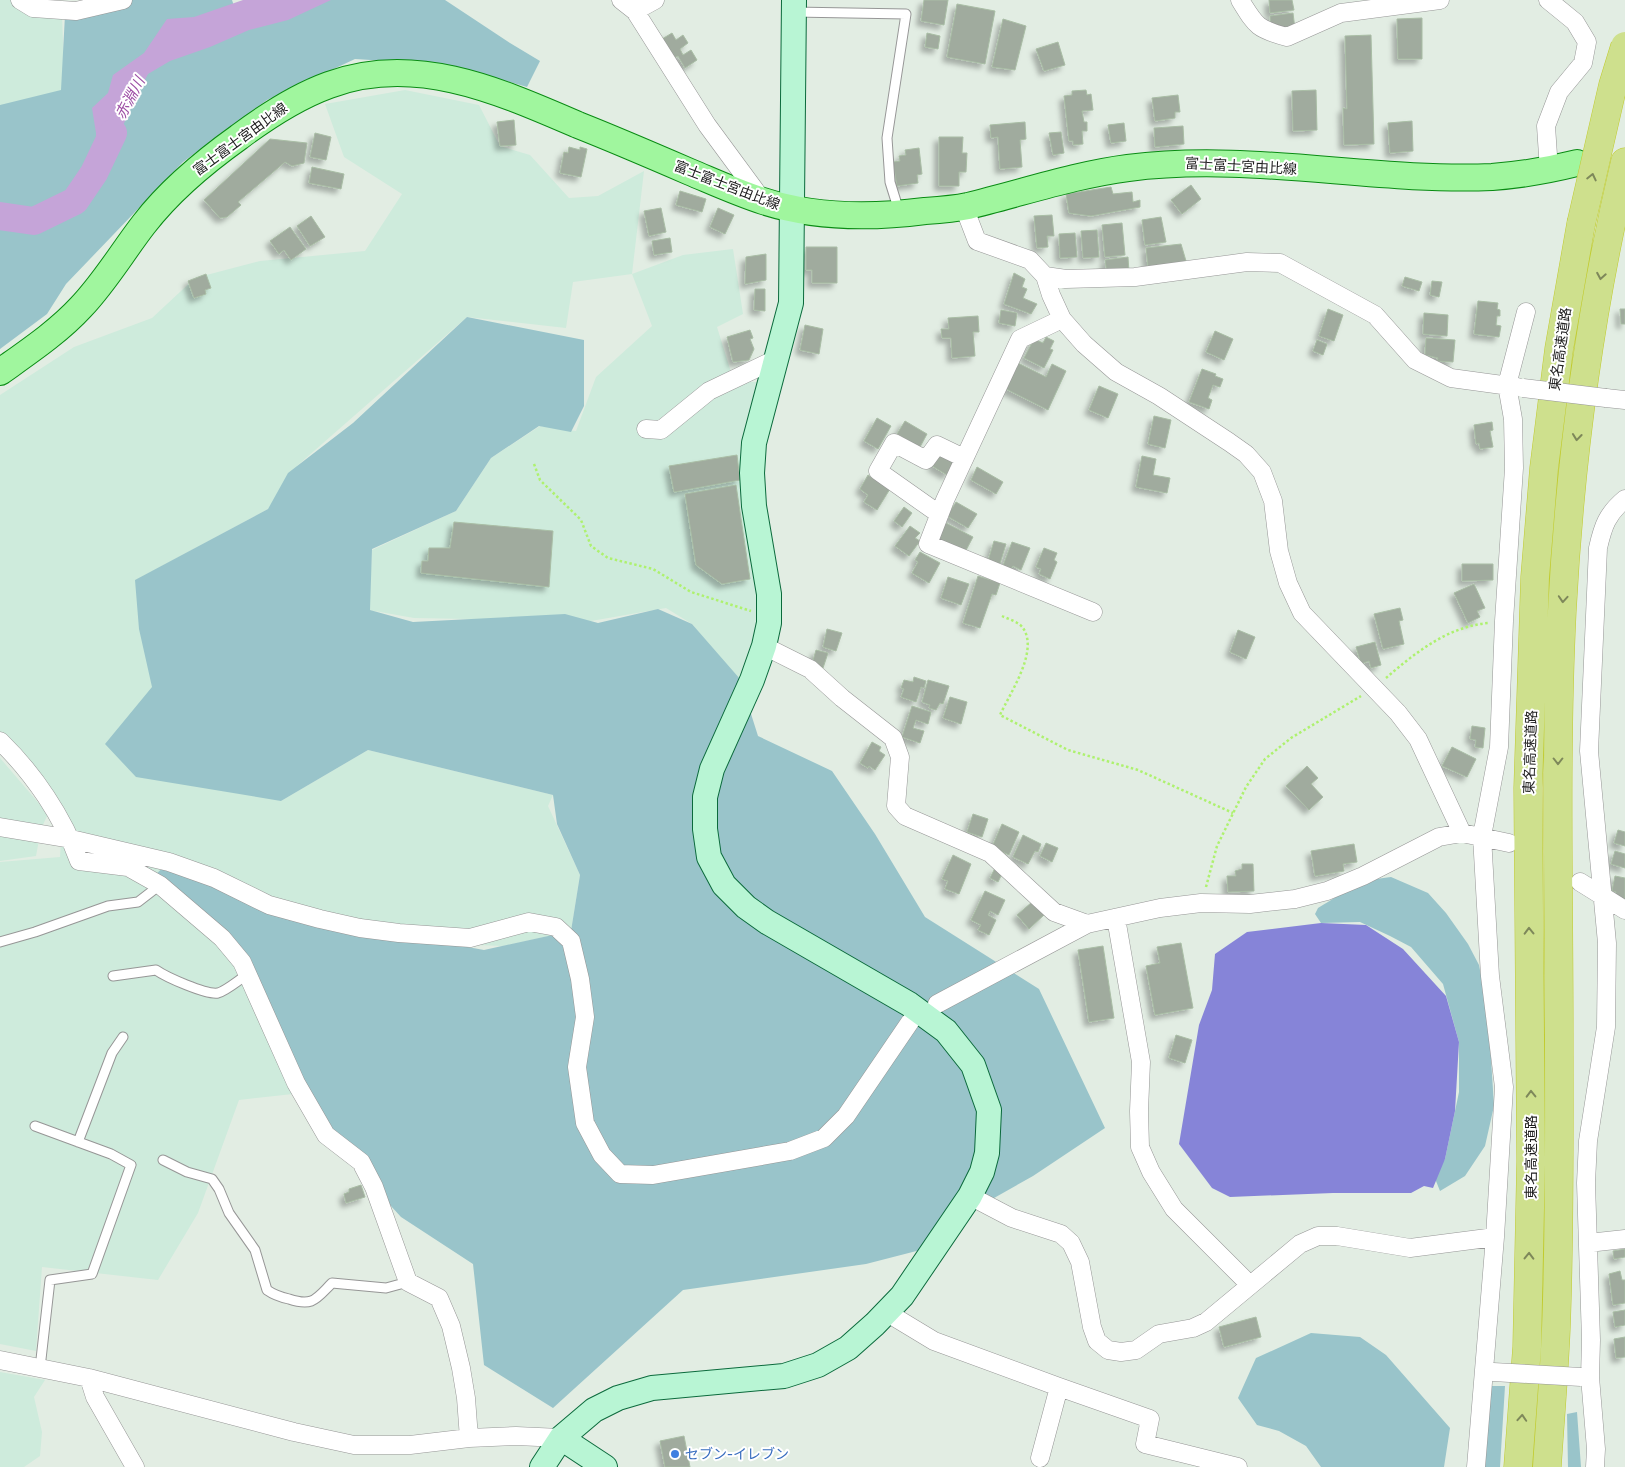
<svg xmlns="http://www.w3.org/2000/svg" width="1625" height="1467" font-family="Cabin,'Noto Sans JP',sans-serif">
<defs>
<filter id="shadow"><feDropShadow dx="-4.5" dy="4.5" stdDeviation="2.5" flood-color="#0004"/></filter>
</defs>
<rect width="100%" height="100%" fill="#e2ede3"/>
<path fill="#ceebdc" d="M0,0H15L62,15L65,93L0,107Z
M405,90L479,105L500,146L530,155L569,198L598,196L644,171L632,274L683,255L733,249L743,314L717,327L734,382H759V604L755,652L741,683L692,624L666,608L591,621L414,618L369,610L372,550L456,511L491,458L540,426L576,431L596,377L652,326L632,274L573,282L566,328L467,317L298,465L268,509L136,580L281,801L368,750L553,795L548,806L580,875L571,931L503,946L452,944L242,962L302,1093L239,1100L198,1213L158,1280L42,1267L36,1351L0,1344V862L60,857L63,807L0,733V395L74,347L152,318L195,278L260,261L365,251L402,194L344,157L325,104Z
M0,758L48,814L41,829L36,856L0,861Z
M0,1372L45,1380L34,1397L42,1432L40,1456L24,1467H0Z"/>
<path fill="#99c4ca" d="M119,0H232L241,27L307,0H445L510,43L540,61L527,87L450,65L355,59L267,100L183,162L66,284L47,314L0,349V105L61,90L65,15Z
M467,317L584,340V406L571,432L539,426L491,458L456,511L372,549L370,610L413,622L565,614L598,623L658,609L692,624L740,679L758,736L832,771L875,834L925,917L1039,989L1105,1128L1033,1176L955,1220L932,1247L866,1264L683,1290L553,1408L484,1365L473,1264L401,1217L326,1135L222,938L153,877L169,862L347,925L484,950L571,931L580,875L557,824L553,795L368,750L281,801L136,777L105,744L152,687L139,629L135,580L268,509L288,473L353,423Z
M1391,877L1428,893L1446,913L1468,944L1479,965L1488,1011L1494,1106L1485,1146L1465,1176L1440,1191L1434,1176L1445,1159L1459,1092V1042L1443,984L1411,947L1390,936L1360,922L1321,923L1315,914L1318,908C1345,892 1359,880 1391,877Z
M1311,1333L1360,1337L1386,1355L1450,1428L1444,1467H1321L1306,1446L1279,1431L1257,1425L1238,1398L1256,1358Z
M1490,1386H1505L1500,1467H1481Z
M1577,1412L1581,1467H1568L1567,1414Z"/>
<path fill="#8684d8" d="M1321,923L1366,925L1403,949L1446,996L1459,1042L1455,1111L1445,1159L1433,1188L1424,1186L1411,1193H1333L1230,1197L1212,1188L1179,1144L1199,1025L1212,990L1215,954L1247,932Z"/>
<path fill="#c5a4d8" d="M243,0H331L288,20L249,30L210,47L170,61L148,74L138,93L107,160L96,167V133L92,108L108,93L113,75L144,53L167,19L194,17Z"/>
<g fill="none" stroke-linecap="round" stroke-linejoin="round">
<path stroke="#c5a4d8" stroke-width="28" d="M0,216L34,221L75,201L94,173L113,133"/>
</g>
<path fill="#a0ab9e" stroke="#a9bda5" filter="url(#shadow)" d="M924,0H948L944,25L921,21Z
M1269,0H1292L1294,10L1270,13Z
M957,4L995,11L985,64L947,57Z
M1293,13L1295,29L1271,32L1270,16Z
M1422,18V59H1398L1397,19Z
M1003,19L1026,26L1015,70L992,67Z
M672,33L676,40L683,35L688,43L680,49L683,55L691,50L697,60L685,68L678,56L674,58L662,39Z
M927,33L940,36L938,49L925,47Z
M1371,35L1374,144L1344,145L1343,108L1347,109L1345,36Z
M1058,42L1065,65L1044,71L1036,49Z
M1086,90L1087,95L1091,94L1093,110L1082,111L1084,122H1087V131H1082L1083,144L1073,145V141H1069L1064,96L1072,95V91Z
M1316,90L1317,130L1293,131L1292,91Z
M1178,95L1180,112H1175V118L1155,121L1152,98Z
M514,120L516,145L500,146L497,122Z
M1412,121L1413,151L1390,153L1388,123Z
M1025,122L1026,139L1020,140L1022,167L1000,169L998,137L991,138L990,125Z
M1124,123L1126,141L1111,143L1108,125Z
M1183,126L1184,144L1155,147L1154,128Z
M1061,132L1064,153L1053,155L1049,133Z
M315,133L331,137L326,160L310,157Z
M939,137H963L962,153H967L966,172H959V186H939Z
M270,139L307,143L304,163L292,166L285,162L238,202L241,205L227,217L220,218L204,200Z
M569,147L580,150V147L587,149L581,177L560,173L564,152L568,153Z
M919,148L922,174L917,175L918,183L897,186L893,162L900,161L899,156L906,155L905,150Z
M312,167L344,174L341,189L309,183Z
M1191,185L1201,199L1182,214L1171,200Z
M1111,187L1113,194L1132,192L1133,202L1140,200V207L1091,216L1069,213L1066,194Z
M680,191L706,199L702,212L676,205Z
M661,208L666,232L649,236L644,211Z
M718,208L734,215L725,234L710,227Z
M1052,215L1054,236H1047L1048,247L1037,248L1034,216Z
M311,216L325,237L310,246L297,226Z
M1161,217L1166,242L1145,245L1142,220Z
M1122,223L1125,255L1105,257L1102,225Z
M290,227L306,249L291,260L284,250L279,254L270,241Z
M1097,230L1099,257L1083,258L1081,231Z
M1075,233L1077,257L1060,258L1059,234Z
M670,238L672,252L654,255L652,241Z
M1181,244L1186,261L1148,267L1146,248Z
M806,247H837V283H812V270H806Z
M766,254V280L745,284L746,257Z
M1128,257L1129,272L1107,274L1105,260Z
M1014,273L1025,279L1022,287L1027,289L1023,298L1037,304L1031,314L1004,304Z
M206,274L211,288L205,290L206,294L194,298L188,281Z
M1405,277L1422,282L1419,291L1402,286Z
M1432,281L1442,282L1439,297L1430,295Z
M755,289H765V311L754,310Z
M1478,301L1498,303L1497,309L1500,310V316H1497L1496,325L1501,326L1499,337L1474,334Z
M1328,309L1343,315L1334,341L1319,336Z
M1620,309H1625V324H1621Z
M1001,310L1017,313L1015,326L999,323Z
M1424,313L1448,315L1447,336L1423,334Z
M978,316L979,332H973L975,356L952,358L951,338H942L941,329H949L948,318Z
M805,325L823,329L819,354L800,350Z
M750,330L753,338L750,339L754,349L749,360L733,362L727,337Z
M1215,331L1233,339L1224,360L1206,352Z
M1046,337L1054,341L1050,349L1053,350L1044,368L1024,358L1034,339L1043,343Z
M1426,338L1455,340L1453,362L1437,361L1438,358L1425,355Z
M1317,340L1327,344L1323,355L1313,351Z
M1018,363L1046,377L1052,364L1066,371L1048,410L1006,389Z
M1202,369L1216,374L1215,376L1223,379L1220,387L1213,385L1208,398L1212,400L1209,409L1189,402Z
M1099,386L1118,394L1108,418L1089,410Z
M1154,416L1171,420L1165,448L1148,444Z
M877,418L891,426L878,449L864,441Z
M905,421L927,434L920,447L897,434Z
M1492,422L1493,430L1490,431L1493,447L1480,449L1479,443L1476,444L1474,425Z
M940,453L955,463L947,475L932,466Z
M737,455L740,480L674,492L669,466Z
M1142,456L1156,459L1153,475L1170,478L1167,493L1136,487Z
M977,467L1003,482L996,494L971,480Z
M868,475L890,489L877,510L864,502L868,495L860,489Z
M736,485L750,579L722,584L696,565L685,494Z
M956,502L977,514L968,528L947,516Z
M904,507L912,513L902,527L894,521Z
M454,522L553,531L549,587L421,573L422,561H428L429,548H450Z
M944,522L973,537L963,556L934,540Z
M910,526L920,533L915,538L920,541L909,556L895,546Z
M994,541L1006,544L999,567L987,564Z
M1012,542L1030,548L1021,570L1013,566L1010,571L1002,568Z
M1044,548L1057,553L1054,560L1057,562L1050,579L1039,574L1041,569L1036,567Z
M920,552L940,563L929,583L912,573L918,562L915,560Z
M1462,564H1493V580L1462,581Z
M978,576L1000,583L996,595L992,594L980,628L963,623Z
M948,577L969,584L961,605L941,598Z
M1474,584L1485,608L1477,611L1480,617L1468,623L1454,593Z
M1400,608L1403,620L1399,621L1404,644L1383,649L1374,614Z
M827,629L842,633L836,651L823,647Z
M1238,630L1255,637L1246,659L1230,652Z
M1375,642L1381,665L1371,668L1369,661L1361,664L1356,647Z
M816,650L828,653L823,668L812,664Z
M914,677L926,681L924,688L921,687L916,702L901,697L904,689L901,688L904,680L913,682Z
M928,680L949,686L943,704L940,703L936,710L929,708L930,705L922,702Z
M950,697L967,702L961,724L943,718Z
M912,706L931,712L928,724L916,720L913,728L924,731L920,743L902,737Z
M1472,726L1485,728L1483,748L1475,747L1476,740L1470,739Z
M872,742L881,747L879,751L885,755L875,770L869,766L868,768L860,763Z
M1452,747L1476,759L1467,777L1442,766Z
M1307,766L1318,778L1311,784L1323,797L1309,810L1286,786Z
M973,814L988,819L982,837L967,832Z
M1002,824L1019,832L1009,855L992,847Z
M1618,830L1625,832V846L1614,843Z
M1023,835L1041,844L1038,852L1035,851L1028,864L1013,857Z
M1046,843L1058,848L1052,862L1040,856Z
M1354,844L1357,862L1343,864L1344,871L1315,876L1311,851Z
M1615,851L1625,854V868L1611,864Z
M953,855L971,864L959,894L945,889L948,881L942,879Z
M1242,864H1253L1254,891L1228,892L1227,876H1236L1235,871L1242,869Z
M995,868L1003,872L998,882L990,878Z
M1615,876L1625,878V899L1615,897L1616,892L1612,891Z
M985,891L1005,900L998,915L990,911L988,915L996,920L989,935L978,930L981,925L971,920Z
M1032,902L1044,915L1029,929L1017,915Z
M1181,943L1193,1008L1155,1015L1146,966L1160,963L1157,947Z
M1103,946L1114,1018L1089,1022L1078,950Z
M1176,1035L1192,1040L1185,1063L1169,1058Z
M361,1185L365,1197L346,1203L344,1194L349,1192V1189Z
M1625,1249V1257L1614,1259L1613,1251Z
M1620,1271L1622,1280H1625V1303L1613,1305L1609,1274Z
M1625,1310V1325L1615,1327L1613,1312Z
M1256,1317L1261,1337L1224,1347L1219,1327Z
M1625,1337V1357L1616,1358L1614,1339Z
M684,1436L690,1467H665L660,1441Z"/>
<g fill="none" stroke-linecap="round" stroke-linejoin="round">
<g stroke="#969696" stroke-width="11">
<path id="lane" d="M794,12L906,14L887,138L890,182L899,211
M0,942L35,932L108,906L138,902L160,885
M113,976L156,970C166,977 206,995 218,993C226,991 240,979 248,974
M35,1126L111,1154L131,1165L92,1274L50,1280L40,1368
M78,1142L112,1053L123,1037
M163,1160L187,1172L212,1179L219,1189L229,1213L255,1250L267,1290C274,1295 280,1297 289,1299C313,1307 316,1299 332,1283L386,1288L408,1282"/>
</g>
<g stroke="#969696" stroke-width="19">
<path id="street" d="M20,0L33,8L76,11L123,0
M621,0L635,11L707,125L763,201
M1240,0C1256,26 1257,29 1287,37L1341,13L1440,0
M1548,0L1575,22L1587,42L1583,63L1559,92L1546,126L1549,170
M635,11L655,0
M964,207L977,241L1030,260L1045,276L1051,295L1062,319L1084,344L1116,372L1159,396L1229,442L1246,454L1262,472L1273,501L1279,551L1288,583L1302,613L1398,713L1418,739L1462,833
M1045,276L1066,279L1135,277L1247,262L1280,263L1375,315L1415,360L1451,378L1517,387
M1062,319L1020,339L945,500L928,544L1093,612
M1606,398L1625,400
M646,429L661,430L709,391L776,359
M939,514L878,471L894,443L926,460L937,445L964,458
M764,646L810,669L842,698L893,738L900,757L896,806L905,816L990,853L1054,912L1087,924
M0,741C34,774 63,817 79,861L128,867L160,885L222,938L242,962L296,1083L326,1135L361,1162L374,1187L408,1282L439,1298L451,1326L461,1368L466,1398L469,1438
M0,827L71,839L169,862L214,878L269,905L320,919L360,928L399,933L470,938L529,922L556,927L571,941L580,979L585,1017L577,1067L585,1123L602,1155L620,1174L653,1175L790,1151L824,1138L846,1116L910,1022
M1580,882L1625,910
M1116,918L1141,1062L1139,1111L1140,1147L1151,1172L1174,1209L1250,1285
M937,1004L1087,924L1160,908L1201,903L1250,904L1295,899L1327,891L1363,876L1439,837L1462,833L1509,843
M970,1196L1012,1218L1061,1234L1071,1243L1080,1262L1092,1327L1097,1341L1108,1350L1121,1352L1136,1350L1159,1334L1193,1328L1206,1322L1300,1244L1318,1236H1337L1410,1248L1495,1237
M1588,1243L1625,1239
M886,1312L934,1341L1059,1387L1150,1419L1145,1444L1238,1467
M0,1360L89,1378L294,1432L354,1445H410L469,1438L516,1436L561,1438
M89,1378L95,1397L135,1467
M1040,1458L1059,1387
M1476,1467L1495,1237L1504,1087L1490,976L1482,836L1499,747L1504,621L1514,468L1513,419L1507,385L1526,312
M1595,1467L1596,1449L1590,1377L1591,1340L1586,1183L1588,1141L1606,1027L1607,943L1589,751L1598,548C1603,526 1607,514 1625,499"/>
</g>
<g stroke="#0b6a3c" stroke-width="26">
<path id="secondary" d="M561,1438L605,1467
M542,1467L561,1438L594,1410L618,1398L652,1388L784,1376L818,1365L848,1348L875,1324L902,1296L970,1196L982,1172L987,1153L989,1110L973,1065L946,1031L909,1004L767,922L746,907L724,885L709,857L705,829V797L712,769L752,680L764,646L769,623V594L754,506L752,473L754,443L791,303L794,0"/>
</g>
<g stroke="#098b13" stroke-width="28">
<path id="primary" d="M0,372C28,352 58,332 81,307C105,282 123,251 144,224C171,189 204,162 239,137C267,116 296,97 329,85C415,53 499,91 578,125C616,140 653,156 690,172C714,182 738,193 763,201C815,218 871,218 925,211C940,210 954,209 968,206C1022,193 1074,175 1128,168C1249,152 1370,182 1492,177C1520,175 1549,170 1577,163"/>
</g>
<g stroke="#c1cb2e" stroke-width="29">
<path id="highway" d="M1518,1467L1527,1347L1531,1161L1528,788L1535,577L1544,468L1559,349L1581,224
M1547,1467C1550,1421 1554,1375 1556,1329C1560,1230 1559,1131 1559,1033C1559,892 1555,752 1562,611C1570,460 1590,309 1625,162"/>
</g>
<path stroke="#aef16f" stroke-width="2.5" stroke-dasharray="2.5 2.5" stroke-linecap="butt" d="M534,464L540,480L581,520L591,546L608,558L653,569L691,592L751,611
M1002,616C1008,619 1019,622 1023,628C1039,651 1010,693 1000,715L1068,750L1138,770L1233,813
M1386,678C1416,652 1449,626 1489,623
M1206,887L1217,846L1246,787L1265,759L1291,738L1361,696"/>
<use href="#lane" stroke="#fff" stroke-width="9"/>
<use href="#street" stroke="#fff" stroke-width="18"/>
<use href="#secondary" stroke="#b8f5d4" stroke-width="24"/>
<use href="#primary" stroke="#a0f69e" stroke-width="26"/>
<use href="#highway" stroke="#cee08d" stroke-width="28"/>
<g stroke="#969696" stroke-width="19" stroke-linecap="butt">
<path id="street-bridge" d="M1523,388L1606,398
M1493,1372L1581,1377"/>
</g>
<g stroke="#c1cb2e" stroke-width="29" stroke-linecap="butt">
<path id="highway-bridge" d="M1581,224L1613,85L1625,46"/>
</g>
<use href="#street-bridge" stroke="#fff" stroke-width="18"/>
<use href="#highway-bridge" stroke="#cee08d" stroke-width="28"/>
</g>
<defs><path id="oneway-chevron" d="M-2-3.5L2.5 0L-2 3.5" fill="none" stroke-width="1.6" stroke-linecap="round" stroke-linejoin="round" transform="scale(1.25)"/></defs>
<g stroke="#7e885a">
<use href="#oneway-chevron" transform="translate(1592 177) rotate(-77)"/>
<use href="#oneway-chevron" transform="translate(1601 276) rotate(100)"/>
<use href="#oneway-chevron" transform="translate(1577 437) rotate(96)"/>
<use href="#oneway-chevron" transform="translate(1563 599) rotate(94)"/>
<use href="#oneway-chevron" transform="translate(1558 761) rotate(90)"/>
<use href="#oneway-chevron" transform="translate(1529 931) rotate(-91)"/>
<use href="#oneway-chevron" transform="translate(1531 1094) rotate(-91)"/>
<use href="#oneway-chevron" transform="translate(1529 1256) rotate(-89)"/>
<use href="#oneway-chevron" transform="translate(1522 1418) rotate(-86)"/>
</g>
<circle fill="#3f7fe0" stroke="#fff" stroke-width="2" cx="675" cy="1454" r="5"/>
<g text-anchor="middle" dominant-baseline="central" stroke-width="4" stroke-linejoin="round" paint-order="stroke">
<g font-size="14" fill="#1c1c1c" stroke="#fff">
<text transform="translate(240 139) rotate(-36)">富士富士宮由比線</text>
<text transform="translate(1241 166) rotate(3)">富士富士宮由比線</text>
<text transform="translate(727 185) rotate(21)">富士富士宮由比線</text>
<text transform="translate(1560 349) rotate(-82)">東名高速道路</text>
<text transform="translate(1530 752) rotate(-88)">東名高速道路</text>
<text transform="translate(1531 1157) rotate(-90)">東名高速道路</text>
</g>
<g font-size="14" fill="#366cbe" stroke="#fff" text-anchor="start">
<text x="685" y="1454">セブン-イレブン</text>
</g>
<g font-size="15" font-style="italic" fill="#9d4fa5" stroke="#fff">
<text transform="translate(130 98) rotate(-62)">赤淵川</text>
</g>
</g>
</svg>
